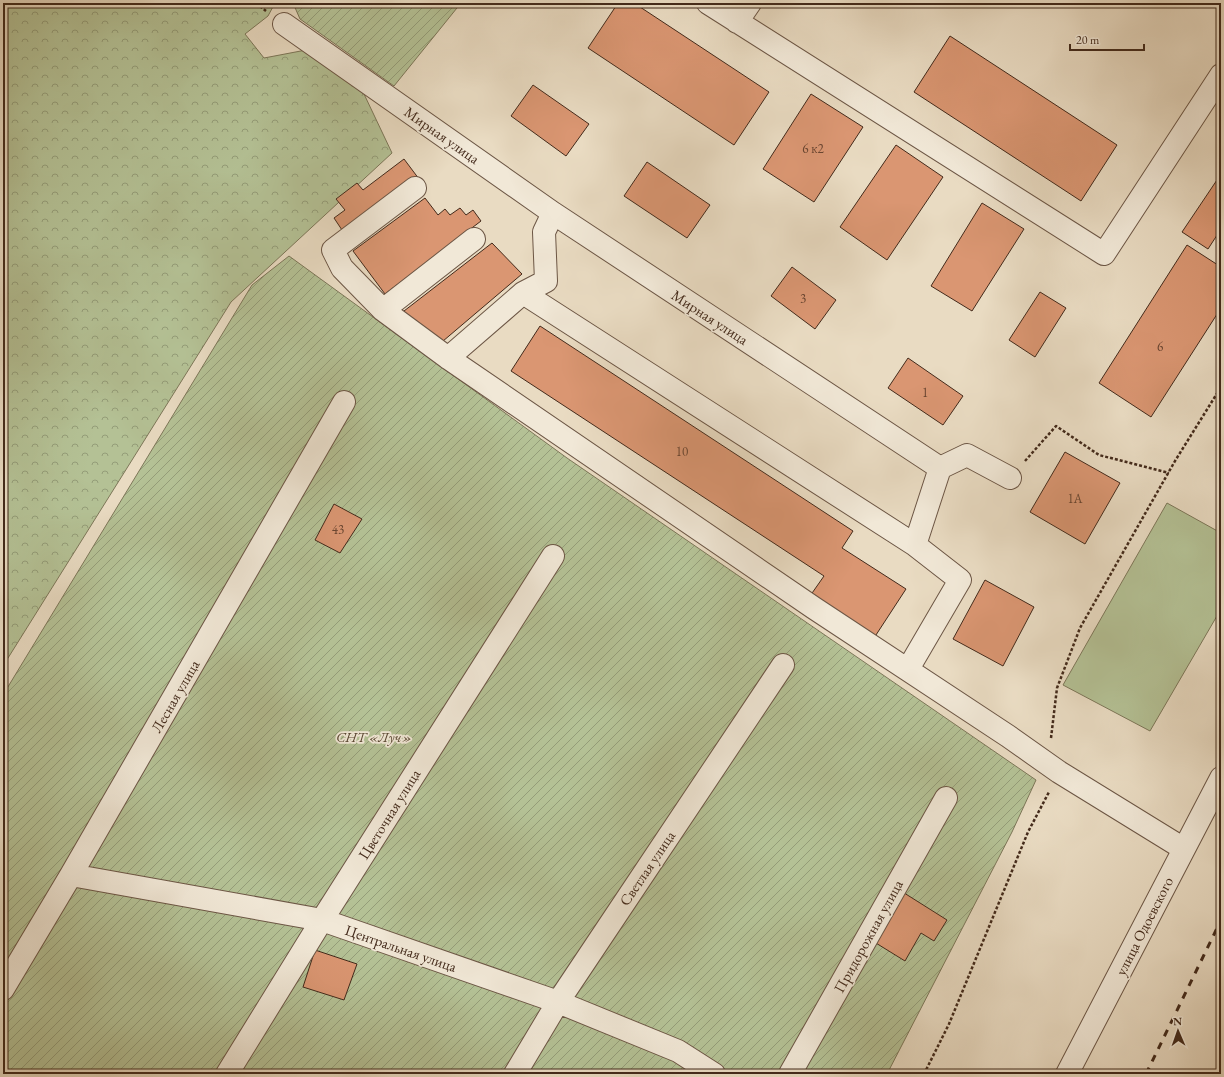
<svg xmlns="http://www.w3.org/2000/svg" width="1224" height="1077" font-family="'EB Garamond',serif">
<defs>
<pattern id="forest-crowns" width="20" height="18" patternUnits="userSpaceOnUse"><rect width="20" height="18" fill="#b4c195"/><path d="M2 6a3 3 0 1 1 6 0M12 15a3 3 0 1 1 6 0" fill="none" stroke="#949d79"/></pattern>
<pattern id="garden-furrows" width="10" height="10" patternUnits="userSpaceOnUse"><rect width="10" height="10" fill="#b4c195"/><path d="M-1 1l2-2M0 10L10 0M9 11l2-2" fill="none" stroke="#949d79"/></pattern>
</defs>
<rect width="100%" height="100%" fill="#e9dbc2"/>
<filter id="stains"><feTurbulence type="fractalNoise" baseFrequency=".005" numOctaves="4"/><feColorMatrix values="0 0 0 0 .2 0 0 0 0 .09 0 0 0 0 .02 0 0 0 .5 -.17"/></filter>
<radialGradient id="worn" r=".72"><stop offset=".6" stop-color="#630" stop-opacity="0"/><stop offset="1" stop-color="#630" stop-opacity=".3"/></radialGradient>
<path fill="url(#forest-crowns)" stroke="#7c7658" d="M3,3H275L268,16L245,34L264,58L306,50L364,94L392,153L231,302L3,666Z"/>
<path fill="#b4c195" stroke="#7c7658" d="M1167,503L1221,533V609L1150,731L1063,685Z"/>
<path fill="url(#garden-furrows)" stroke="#7c7658" d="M293,3H461L394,86L300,19Z
M289,256L567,458L1036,780L1012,832L887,1074H3V695L252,285Z"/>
<path fill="#da9672" stroke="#432a1b" d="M618,3H634L769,92L734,145L588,48Z
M950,36L1117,145L1081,201L914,92Z
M533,85L589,124L566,156L511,116Z
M811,94L863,127L814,202L763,169Z
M896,145L943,177L887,260L840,227Z
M404,159L419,179L344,233L334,218L345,210L336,199L357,183L363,190Z
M647,162L710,205L687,238L624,196Z
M1221,174V229L1208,249L1182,232Z
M425,198L438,215L445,209L450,215L460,208L466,215L473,210L481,221L385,294L353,251Z
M982,203L1024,229L972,311L931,286Z
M492,243L522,274L436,347L418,329L404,311Z
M1187,245L1221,267V308L1151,417L1099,383Z
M792,267L836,300L815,329L771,296Z
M1040,292L1066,308L1035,357L1009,340Z
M540,326L853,531L842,548L906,589L874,638L810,596L824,576L511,371Z
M908,358L963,396L943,425L888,388Z
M1065,452L1120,483L1085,544L1030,512Z
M334,504L362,519L340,553L315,540Z
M985,580L1034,607L1003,666L953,639Z
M901,891L947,920L934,941L921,933L905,961L871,940Z
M315,950L357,964L344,1000L303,987Z"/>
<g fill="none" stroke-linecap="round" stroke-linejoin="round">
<g stroke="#6c5645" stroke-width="24">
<path id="minor" d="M708,3L1104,254L1221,75
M737,22L750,3
M284,24L553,213L940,468L915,545L960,580L908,669
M415,188L333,250L342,268L383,310L448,358L814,608L1008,736L1059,772L1184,849
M523,293L915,545
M383,310L474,239
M448,358L523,293L546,281L544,232L553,213
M940,468L967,455L1010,478
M71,875L322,920L558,1002L678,1051L714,1074
M3,989L71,875L344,402
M227,1074L322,920L553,556
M515,1074L558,1002L783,665
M790,1074L946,798
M1067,1074L1221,778"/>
</g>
<path stroke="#432a1b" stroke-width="2.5" stroke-dasharray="3 2" stroke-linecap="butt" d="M256,3L266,11
M1025,461L1056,426L1099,455L1169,473
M1051,738L1057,688L1080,628L1175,461L1221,387
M924,1074L949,1024L1028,832L1049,792"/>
<use href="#minor" stroke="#f1e8d7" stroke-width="22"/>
<path stroke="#432a1b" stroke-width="3" stroke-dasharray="7 7" stroke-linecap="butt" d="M1146,1074L1221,920"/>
</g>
<g text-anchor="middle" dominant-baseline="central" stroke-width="3.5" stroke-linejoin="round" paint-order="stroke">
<g font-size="13" fill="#694531">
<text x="813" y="148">6 к2</text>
<text x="803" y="298">3</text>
<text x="1160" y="346">6</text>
<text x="925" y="392">1</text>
<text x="682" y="451">10</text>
<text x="1075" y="498">1А</text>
<text x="338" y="529">43</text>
</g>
<g font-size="15" fill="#432a1b" stroke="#f1e8d7">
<text transform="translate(442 135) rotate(35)">Мирная улица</text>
<text transform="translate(710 317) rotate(33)">Мирная улица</text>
<text transform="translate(175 696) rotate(-60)">Лесная улица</text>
<text transform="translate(389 814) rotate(-58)">Цветочная улица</text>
<text transform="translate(647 868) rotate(-56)">Светлая улица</text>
<text transform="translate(1144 926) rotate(-63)">улица Одоевского</text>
<text transform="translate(868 936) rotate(-61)">Придорожная улица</text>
<text transform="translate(401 948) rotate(19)">Центральная улица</text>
</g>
<g font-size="15" font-style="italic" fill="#5a4833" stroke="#f1e8d7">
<text x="374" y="736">СНТ «Луч»</text>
</g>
</g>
<rect width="1224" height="1077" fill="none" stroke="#e9dbc2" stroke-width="16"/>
<rect x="4" y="4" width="1216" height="1069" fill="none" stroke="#432a1b" stroke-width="2"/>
<rect x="8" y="8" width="1208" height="1061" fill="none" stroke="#432a1b"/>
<g transform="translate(1178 1031) rotate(358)" stroke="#f1e8d7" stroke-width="3" paint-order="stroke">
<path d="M0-3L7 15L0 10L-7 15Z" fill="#432a1b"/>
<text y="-6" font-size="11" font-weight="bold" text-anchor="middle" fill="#432a1b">N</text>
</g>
<path d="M1070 44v6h74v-6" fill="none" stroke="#432a1b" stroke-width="2"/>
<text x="1076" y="44" font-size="12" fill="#432a1b" stroke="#f1e8d7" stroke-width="3" paint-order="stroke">20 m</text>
<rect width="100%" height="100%" filter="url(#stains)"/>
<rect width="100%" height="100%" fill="url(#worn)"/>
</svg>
